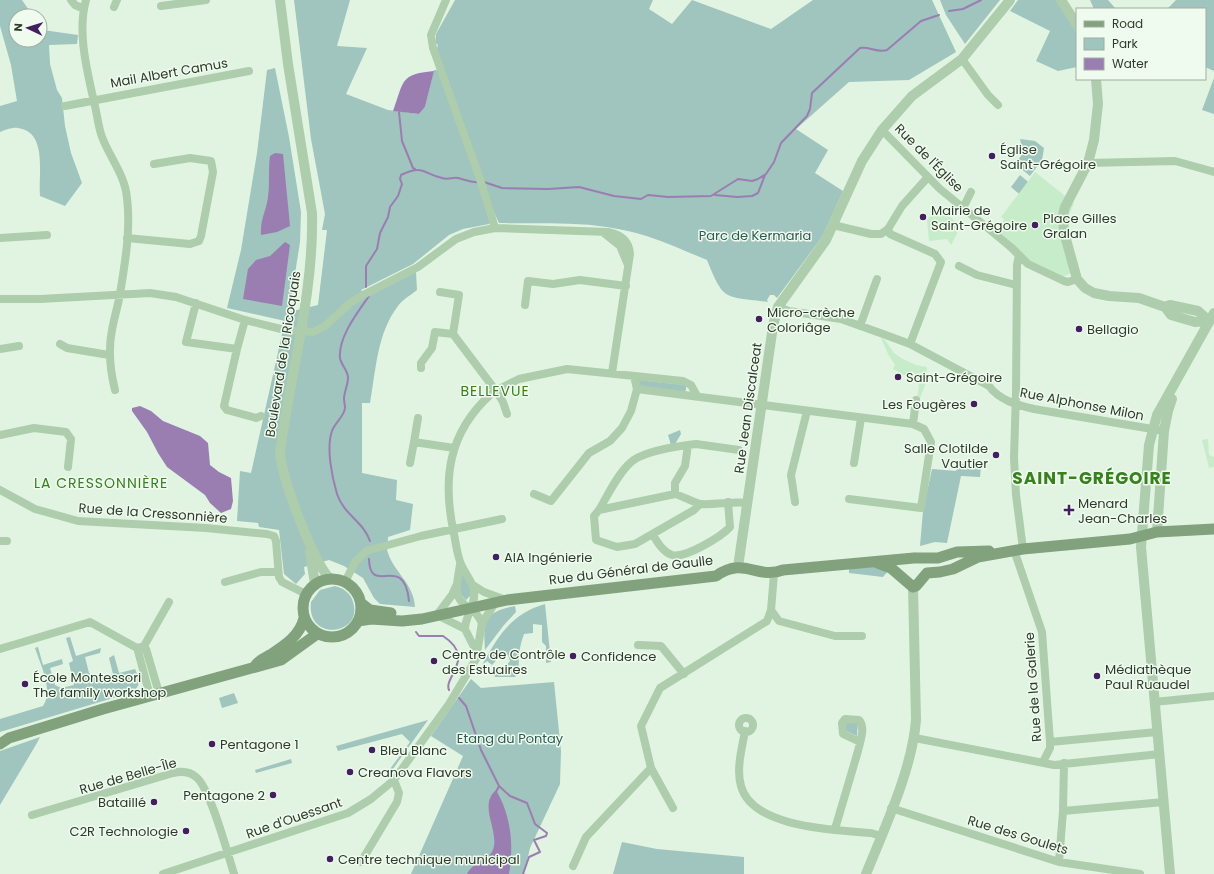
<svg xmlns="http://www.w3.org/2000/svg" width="1214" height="874" font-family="Poppins,sans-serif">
<rect width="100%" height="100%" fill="#e1f4e1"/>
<path fill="#a0c4be" d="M0,0H22L33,16H16V40H40V26L43,30L78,35L77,44L49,45L50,64L57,90L62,98L65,126L71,153L82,183L65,206L40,196C38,174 48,132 18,128C13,127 5,130 0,132V106L17,101L11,65L0,26Z
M294,0H350L337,46L367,48L346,94L388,110L419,114L425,107L434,70H438L480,188L490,222L489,224L463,229L449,235L413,264L361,290L367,297L416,272L417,290C411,295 403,299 398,306C377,333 376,370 370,403H362V473L397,480L396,500L413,504L410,530L388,537C388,542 386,549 388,553C394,572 414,584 415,607L380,604L374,598L363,578L344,566L329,560L304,567L305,574L296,584L284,574L279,530L259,527L258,523L237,521L240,471L251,473L285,321L227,308L241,250L257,153L267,70L275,68L289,137L301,212L300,242L289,312L318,305L327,230H322L325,214L311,139Z
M455,0H653L649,9L672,24L692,0L771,29L813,0H932L956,52L909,80L849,82L796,129L828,150L815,173L843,191L822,237L777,298L774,295H770L767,300L768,302C724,296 724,302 707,260C678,248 648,234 618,229C580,221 538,224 499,223L492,208L436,51L438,45L436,43V34Z
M940,0H1000L965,44L946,15Z
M1018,0H1056L1077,33V67L1058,71L1036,61L1050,31L1010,11Z
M1090,0H1108L1116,9H1094Z
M1176,0H1214V71L1205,67V9H1167Z
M1214,78V114L1202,110Z
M1020,139L1035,141L1044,148L1042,160L1030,176L1015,164L1023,153Z
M1020,175L1033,186L1024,198L1011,187Z
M637,380L686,385V390L684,392L640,387Z
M680,430L681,434L675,444L671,445L668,435Z
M958,463L981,466L980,477L961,476L947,543L935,542L920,546L923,511L932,469L956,471Z
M872,567L888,571L883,577L849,573V568Z
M463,574L470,588L471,595L466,600C458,594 459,581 463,574Z
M335,586C343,588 351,593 353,602C364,635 306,643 311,602L320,590Z
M545,604L551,662L546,663V646L542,642V625L533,624V633L524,634C519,647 518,659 519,672L515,677H495L493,674L506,673V666L510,661L508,655L504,652H501V655L492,665L487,661L482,665C499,635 511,614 545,604Z
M515,606L516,612L504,625L485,650C483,621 484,612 515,606Z
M70,637L76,656L101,648L100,653L85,657L89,673L98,678L113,674L109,658L114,655L119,673L135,669C139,678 142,684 133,692L0,732V719L43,706C54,690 40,664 35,648L38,647L43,665L62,659L63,664L50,668L55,685L61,688L74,685L69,663L73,661L66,638Z
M471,679L481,688L554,682L561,751L560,784L530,848L524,874H411L463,756L431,736Z
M234,693L238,703L222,708L219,698Z
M428,720L390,773H387L410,742L402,734L338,751L336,746Z
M846,722H858L857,736L846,731Z
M40,737L37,743L0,805V751Z
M291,759L292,763L256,773L255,770Z
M622,842L657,849L744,857V874H613Z"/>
<path fill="#c7ecca" d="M1035,172L1074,203L1068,217V231L1078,269L1063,277L1049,278L1024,266L994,237L1004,219L1001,217Z
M946,213L957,223V234L951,245L947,239L929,241L927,220L932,214Z
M881,338L885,340L894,353L903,359L916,365L927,367L926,383L920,398H917L919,386L916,376L912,371L906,376L893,369L895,365L888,354Z
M1208,439L1209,455L1214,457V467L1209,468L1202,440Z"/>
<path fill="#9a7eb2" d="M434,71L425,107L419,114L393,111C404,82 399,74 434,71Z
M275,153L283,154L290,226L277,232L261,235C260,219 266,212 268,197C270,183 268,170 270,156Z
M285,242L290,245L282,306L243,299L248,269L256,260L270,256Z
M140,406L151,411L163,421L200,436L208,443L210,465L219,472L231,478L233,501L231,509L221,513L210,503L205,495L167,467L158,453L147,432L132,411V408Z
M496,790C511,816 514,844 509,874H467C474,860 491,862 494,846C497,827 479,805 496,790Z"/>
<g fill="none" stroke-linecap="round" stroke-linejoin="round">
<path stroke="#9a7eb2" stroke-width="2" d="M949,11L963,9L981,0
M399,112L402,141L413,168L415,169
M484,182L502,188L548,189L579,187L614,196L641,199L648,195L668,197L711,196L738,179L752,181L758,179L766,174L774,162L781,143L807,116L810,109L812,93L860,48C869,46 877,53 887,50L921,21L939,15
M715,195L737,197L752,196L758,193L765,175
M366,287V266L377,249L380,233L388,217L390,207L398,196L402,184L400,179L401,175C424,164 423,174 442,178C448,180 453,177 458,178C466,180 471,183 479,182
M369,296C358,312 338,337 340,358C341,365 348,370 348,378C348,385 344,392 344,399C344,402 345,404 345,408C344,417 335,422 332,431C326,448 332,477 337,494C344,515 363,521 370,541
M369,559C370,598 404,551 409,601
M416,632L419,636H443C477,658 443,677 449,690
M459,698L466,706L481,750L499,786L496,792
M499,786L510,796L527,803L535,824L547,833L546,836L534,840L540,852L529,857L523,874"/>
<path stroke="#adcdac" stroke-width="8" d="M71,0L75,5L84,9
M86,0C77,32 87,70 94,102C97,113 98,126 102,137C110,158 125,175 127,198C131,229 125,263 120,294C118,306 114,318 112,330C108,350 110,370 115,390
M446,0L431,35L433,48L480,179L495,228
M161,6L206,0
M114,7L117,0
M962,59L988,95L998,105
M65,106L249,71
M882,130L940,189L1012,248L1028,264L1064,281L1068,282L1077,279
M1088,163L1175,161L1214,172
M963,208L971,192
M833,225L871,234H881L888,229L902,206L928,177
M888,229L890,234L935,254L941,262L910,344
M605,234L620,246L628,265
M0,238L47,235
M127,238L190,244L199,241L201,236L213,172L211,161L190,158L154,164
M1019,255L1017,265L1016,392L1014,458L1016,495L1023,549
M959,266L977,275L1016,285
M440,292L459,295L453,334
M0,299H40L150,293L176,297L245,320L285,330L313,332L325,326L351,302L363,295L418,267L456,239L474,232L495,228L608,232C621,235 629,240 630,254L612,373
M196,303L186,342L237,349L224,406L227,410L256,418L261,416
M525,305L528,281L553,284L580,280L626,286
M778,307L789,311L841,319L883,334L910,344L989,386C999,400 1017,405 1034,409L1164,431
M860,326L877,279
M60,344L67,348L109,355
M0,349L19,346
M237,349L245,320
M421,368V363L432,348L435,332L453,334L493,387
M634,376L637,389L913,424L924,429L931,442L921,508L849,499
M499,389L519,379L567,369L683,381L691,385L697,396
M498,394L503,402L507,414
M913,424L916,400
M0,435L34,428L66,432L71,439L68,467
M414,442L418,418
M410,463L414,442L454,448
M854,463L861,418
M0,490L35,509L78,521L206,528L267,534L274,536L276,541L279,577L282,582L306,594
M534,494L551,501L589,453L610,441L622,428L631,411L637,389
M675,494V483L685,466L688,445L696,444L739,450
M795,502L791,475L807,411
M699,505L694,510L635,544L617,547L596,540L594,516L599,510L675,494C682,496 697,504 701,504C717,505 732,501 748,503
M599,510C608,495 617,475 630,463C641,452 673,447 688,445
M653,535C658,543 663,552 672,555C685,559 722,536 730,527L728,502
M0,541H7
M1014,550L1042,632L1050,742V748L1043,762
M460,564C459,575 452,595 463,603C473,613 474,608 482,623
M225,582L261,572H278
M345,582L355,562L366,551L421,536L502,519
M457,584L452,595L437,615L465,629L477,653
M473,585L484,592L506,600
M771,610L779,621L835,636H862
M465,629C465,616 476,605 474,591C472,580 465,574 461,564C457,555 456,544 454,534C442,479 448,433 491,394
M638,645L661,646L684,674
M0,649L90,622L137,648L144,646L169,602
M150,696L138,651L141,648L146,649L159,693
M1154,702L1214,696
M739 725a7 7 0 1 1 14 0a7 7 0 1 1-14 0Z
M745,731C742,748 736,769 741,786C752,828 836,830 871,833L881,836
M915,738L1054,765L1160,754
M1050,742L1157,732
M651,768L673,808
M891,808L1059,862L1140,874
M1063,811L1064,763
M32,815L173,773C181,771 189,771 196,777C210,787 228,855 234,874
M835,829L858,751C860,741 866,728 859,720L845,719L842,723L843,734L860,742
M361,862L397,802L399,793L394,780
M1059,862L1063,811L1164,802
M573,866L586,837L651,768L641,726L660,688L767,621L771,610L774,574
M163,874L348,813L371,799L394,780L449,704L476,659L482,623L495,603"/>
<path stroke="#adcdac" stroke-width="10" d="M280,0L288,64L312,213C314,295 290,373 280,453C282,479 313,561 330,579
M1061,0L1077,25
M1096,79L1098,104L1094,140L1088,163L1065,207L1063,215L1064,232L1077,279L1085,288L1094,293L1109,296L1139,298L1165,307L1171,315L1195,322L1209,321
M1165,307L1170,305L1198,311L1209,321
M1157,532L1164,431L1168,411L1172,399
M310,552L315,584
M738,567L773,326L778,307L826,240L862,161L882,130L912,96L962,59L1010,0
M866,874C885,827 912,770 916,720L913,587
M1170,874L1141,547L1149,445L1157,415L1214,313"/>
<path stroke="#82a17d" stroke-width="11" d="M915,558H938L957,552L989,551
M875,562L891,568L913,587L916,586L927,573
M927,573L940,572L953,569L978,557L1023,549L1130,539L1157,532L1214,529
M303 608a29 29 0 1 1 58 0a29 29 0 1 1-58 0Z
M361,603L370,610L391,613
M358,621L371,619L402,621L422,619L507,600L716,576C745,556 756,580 783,570L914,558
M255,666C259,660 264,658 270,655C284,646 300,636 304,618
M0,744L9,738L103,709L281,660L317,634"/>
</g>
<g fill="#421f5e" stroke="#eefbee" stroke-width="1.5">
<circle cx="992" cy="156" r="4"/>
<circle cx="923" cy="217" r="4"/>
<circle cx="1035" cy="225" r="4"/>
<circle cx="759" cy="319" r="4"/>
<circle cx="1079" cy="329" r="4"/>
<circle cx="898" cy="377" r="4"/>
<circle cx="974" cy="404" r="4"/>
<circle cx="996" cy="455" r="4"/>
<path d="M1067 504h4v4h4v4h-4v4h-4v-4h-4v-4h4z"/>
<circle cx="496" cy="557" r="4"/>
<circle cx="573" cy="656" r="4"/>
<circle cx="434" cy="661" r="4"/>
<circle cx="1097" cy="676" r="4"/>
<circle cx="25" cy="684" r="4"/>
<circle cx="212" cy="744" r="4"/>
<circle cx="372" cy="750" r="4"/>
<circle cx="350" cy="772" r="4"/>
<circle cx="273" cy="795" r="4"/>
<circle cx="154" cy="802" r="4"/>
<circle cx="186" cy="831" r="4"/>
<circle cx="330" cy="859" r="4"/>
</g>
<g text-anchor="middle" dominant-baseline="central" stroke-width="3" stroke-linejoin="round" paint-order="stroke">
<g font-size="13" fill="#2e3b2b" stroke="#eefbee">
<text transform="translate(169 73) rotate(-10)">Mail Albert Camus</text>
<text transform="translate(929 158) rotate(45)">Rue de l'Église</text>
<text transform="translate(283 354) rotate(-81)">Boulevard de la Ricoquais</text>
<text transform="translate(1082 404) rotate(11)">Rue Alphonse Milon</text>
<text transform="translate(748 408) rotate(-82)">Rue Jean Discalceat</text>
<text transform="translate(153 513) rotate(4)">Rue de la Cressonnière</text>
<text transform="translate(631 570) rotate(-7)">Rue du Général de Gaulle</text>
<text transform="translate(1033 687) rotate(-94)">Rue de la Galerie</text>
<text transform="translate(128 776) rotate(-16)">Rue de Belle-Île</text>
<text transform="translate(294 818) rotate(-19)">Rue d'Ouessant</text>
<text transform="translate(1018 835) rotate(17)">Rue des Goulets</text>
</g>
<g font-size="13" fill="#2e3b2b" stroke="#eefbee" text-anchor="start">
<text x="1000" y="149">Église<tspan x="1000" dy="15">Saint-Grégoire</tspan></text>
<text x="931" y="210">Mairie de<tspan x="931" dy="15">Saint-Grégoire</tspan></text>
<text x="1043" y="218">Place Gilles<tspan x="1043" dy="15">Gralan</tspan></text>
<text x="767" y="312">Micro-crèche<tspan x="767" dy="15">Coloriâge</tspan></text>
<text x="1087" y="329">Bellagio</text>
<text x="906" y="377">Saint-Grégoire</text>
<text x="966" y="404" text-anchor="end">Les Fougères</text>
<text x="988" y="448" text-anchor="end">Salle Clotilde<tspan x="988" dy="15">Vautier</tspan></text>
<text x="1078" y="503">Menard<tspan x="1078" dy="15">Jean-Charles</tspan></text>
<text x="504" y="557">AIA Ingénierie</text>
<text x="442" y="654">Centre de Contrôle<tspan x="442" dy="15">des Estuaires</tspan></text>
<text x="581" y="656">Confidence</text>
<text x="1105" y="669">Médiathèque<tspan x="1105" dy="15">Paul Ruaudel</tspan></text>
<text x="33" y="677">École Montessori<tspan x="33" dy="15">The family workshop</tspan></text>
<text x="220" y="744">Pentagone 1</text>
<text x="380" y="750">Bleu Blanc</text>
<text x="358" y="772">Creanova Flavors</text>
<text x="265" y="795" text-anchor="end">Pentagone 2</text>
<text x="146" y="802" text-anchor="end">Bataillé</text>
<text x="178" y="831" text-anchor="end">C2R Technologie</text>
<text x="338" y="859">Centre technique municipal</text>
</g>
<g font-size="13" fill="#2e5a54" stroke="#eefbee">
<text x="755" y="235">Parc de Kermaria</text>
<text x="510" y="738">Etang du Pontay</text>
</g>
<g font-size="14" letter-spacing="1" fill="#39801f" stroke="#eefbee">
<text x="495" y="391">BELLEVUE</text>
<text x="101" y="483">LA CRESSONNIÈRE</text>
</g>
<g font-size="17" font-weight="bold" letter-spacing="1" fill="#39801f" stroke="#eefbee">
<text x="1092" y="478">SAINT-GRÉGOIRE</text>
</g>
</g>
<rect x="1076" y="8" width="130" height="72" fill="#eefbee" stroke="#a1aea0"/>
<rect x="1084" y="21" width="20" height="6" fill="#82a17d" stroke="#a1aea0"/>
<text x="1112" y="28" font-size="12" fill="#2e3b2b">Road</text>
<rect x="1084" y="38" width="20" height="12" fill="#a0c4be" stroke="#a1aea0"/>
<text x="1112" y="48" font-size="12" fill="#2e3b2b">Park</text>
<rect x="1084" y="58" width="20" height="12" fill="#9a7eb2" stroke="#a1aea0"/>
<text x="1112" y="68" font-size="12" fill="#2e3b2b">Water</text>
<g transform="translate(28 28) rotate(274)"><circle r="19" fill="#eefbee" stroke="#a1aea0"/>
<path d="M0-3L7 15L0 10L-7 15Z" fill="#421f5e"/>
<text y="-6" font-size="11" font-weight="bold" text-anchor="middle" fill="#2e3b2b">N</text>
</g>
</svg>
